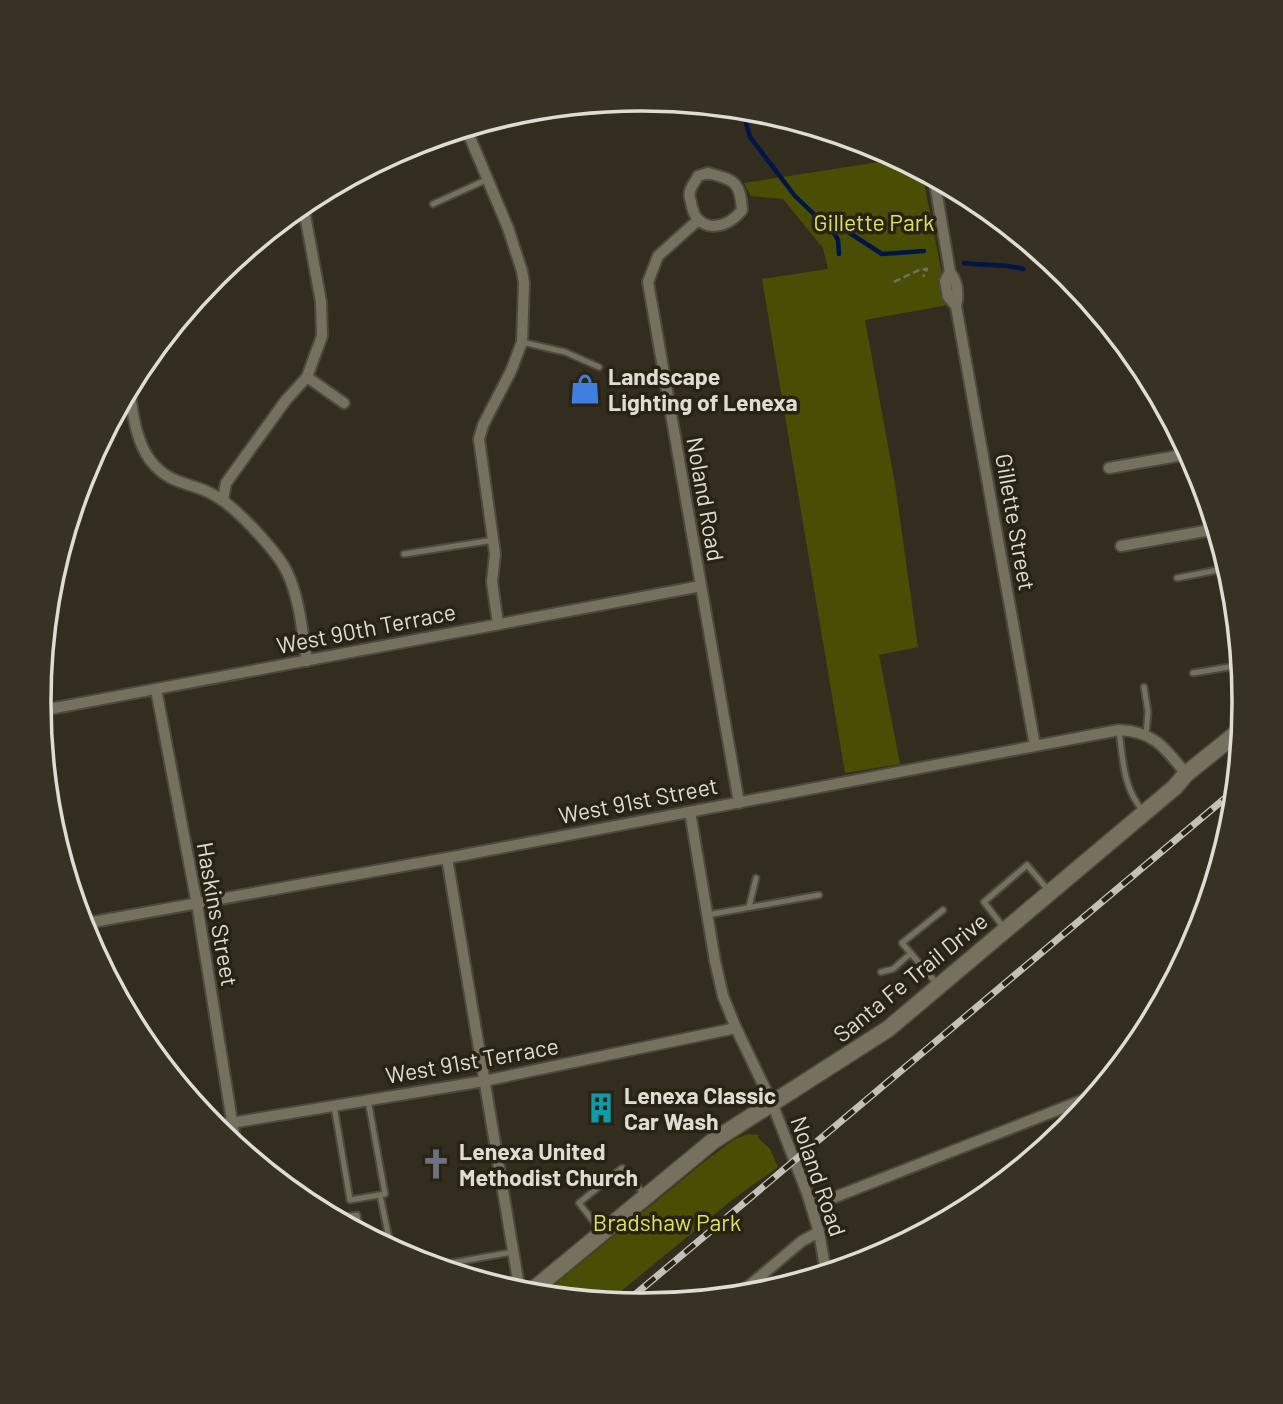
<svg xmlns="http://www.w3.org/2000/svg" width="1283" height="1404" font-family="Barlow,sans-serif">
<rect width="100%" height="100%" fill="#332d1f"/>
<path fill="#4a4e04" d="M898,159L922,172L948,305L865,320L895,484L918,647L879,655L900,764L845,773L762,279L828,269L823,248L783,199L751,196L744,183Z
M748,1134L759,1135L758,1138L770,1149L778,1167L732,1200L608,1302L543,1294L704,1162L735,1139Z"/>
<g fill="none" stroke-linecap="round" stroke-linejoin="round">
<path stroke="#001649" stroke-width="4.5" d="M687,104L696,106L701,105
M742,109L750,137L795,196L819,219L842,228L882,254L924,251
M828,223L838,240L839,254
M964,263C984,266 1003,263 1023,269
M1061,270L1062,271"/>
<g stroke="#4e493d" stroke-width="9">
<path id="service" d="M433,204L488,179
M522,342L565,352L599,367
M404,554L494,540
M1177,578L1228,568
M1193,673L1241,665
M1144,687L1148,712L1146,735
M1119,730C1123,760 1123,789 1144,812
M50,816L51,821
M749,907L756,878
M707,915L819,895
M1004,928L984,902L1027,865L1049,891
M881,972L893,969L911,953
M938,985L902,943L943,910
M334,1106L350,1200L385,1194L368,1100
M380,1195L391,1248
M334,1218L357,1215L360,1232
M600,1230L579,1203L622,1168L644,1194
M434,1266L513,1252"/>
</g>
<g stroke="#4e493d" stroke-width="14">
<path id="minor" d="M466,128L508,228L522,271L524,283L522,342L511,371L483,425L479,439L495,554L492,582L498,624
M708,173C735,180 740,182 742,210C725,232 695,233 691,202C690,199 689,194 690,191C691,186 696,181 698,176Z
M934,178L950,272C958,282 959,293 956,306L1035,746
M697,221L658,256L648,282L739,803
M950,272L945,281L948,297L956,306
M307,377L344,403
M129,388C133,413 135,439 150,460C171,487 190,481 214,495C235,506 277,551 287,572C300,599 302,632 307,661
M1109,468L1189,454
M223,500L226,483L286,400L307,377L322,336L321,302L303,204
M1121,546L1216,529
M156,689L197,904L236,1146
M39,711L701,586
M690,812L715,961L723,996L736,1028L772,1103L807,1193L819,1232L826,1273
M447,858L520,1292
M82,924L458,856L1119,730C1154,731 1166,749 1186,774
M213,1126L484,1081L736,1028
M812,1206L1083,1100L1098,1092
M737,1296L802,1241L819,1232"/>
</g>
<g stroke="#4e493d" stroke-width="19">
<path id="secondary" d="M528,1294L713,1141L888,1029L1175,787L1186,774L1242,729"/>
</g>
<path stroke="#736e62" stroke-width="2.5" stroke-dasharray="7 3.5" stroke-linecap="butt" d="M894,282L919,270L927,269L923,277"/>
<use href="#service" stroke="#76705f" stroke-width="5"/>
<use href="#minor" stroke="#76705f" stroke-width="10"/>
<use href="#secondary" stroke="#76705f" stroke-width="16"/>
<g stroke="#c4c0b6" stroke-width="7">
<path id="rail" d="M625,1303L1236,789"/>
</g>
<use href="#rail" stroke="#292315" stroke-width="4.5" stroke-dasharray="13" stroke-linecap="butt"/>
</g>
<defs>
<g id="shop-bare" transform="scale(2.415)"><path d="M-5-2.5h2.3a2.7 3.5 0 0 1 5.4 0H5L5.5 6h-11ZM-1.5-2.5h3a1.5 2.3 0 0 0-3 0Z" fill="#3f7fe0" stroke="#292315" stroke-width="2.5" paint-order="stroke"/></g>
<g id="building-bare" transform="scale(2.415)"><path d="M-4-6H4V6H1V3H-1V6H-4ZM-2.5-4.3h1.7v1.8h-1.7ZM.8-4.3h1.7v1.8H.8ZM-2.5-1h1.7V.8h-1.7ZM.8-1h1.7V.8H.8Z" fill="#0f9aa8" stroke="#292315" stroke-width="2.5" paint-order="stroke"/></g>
<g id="church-bare" transform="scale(2.415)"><path d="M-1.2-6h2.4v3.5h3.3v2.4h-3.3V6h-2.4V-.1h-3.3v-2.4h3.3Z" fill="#6b7280" stroke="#292315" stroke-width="2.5" paint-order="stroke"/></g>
</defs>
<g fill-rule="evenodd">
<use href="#shop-bare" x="585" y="389"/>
<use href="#building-bare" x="601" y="1108"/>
<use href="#church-bare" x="436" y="1164"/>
</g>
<g text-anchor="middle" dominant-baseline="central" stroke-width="7" stroke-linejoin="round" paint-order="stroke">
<g font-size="23" fill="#dae460" stroke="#292315">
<text x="874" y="222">Gillette Park</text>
<text x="667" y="1222">Bradshaw Park</text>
</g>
<g font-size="23" font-weight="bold" fill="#e0dcd3" stroke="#292315" text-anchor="start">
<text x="608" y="376">Landscape<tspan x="608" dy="26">Lighting of Lenexa</tspan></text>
<text x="624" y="1095">Lenexa Classic<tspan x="624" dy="26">Car Wash</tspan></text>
<text x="459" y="1151">Lenexa United<tspan x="459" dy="26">Methodist Church</tspan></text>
</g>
<g font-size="23" fill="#e0dcd3" stroke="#292315">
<text transform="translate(706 499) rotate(80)">Noland Road</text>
<text transform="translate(1016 522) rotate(80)">Gillette Street</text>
<text transform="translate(366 628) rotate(-11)">West 90th Terrace</text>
<text transform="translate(638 800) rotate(-11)">West 91st Street</text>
<text transform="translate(218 914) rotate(80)">Haskins Street</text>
<text transform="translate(910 977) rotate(-39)">Santa Fe Trail Drive</text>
<text transform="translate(472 1060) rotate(-10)">West 91st Terrace</text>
<text transform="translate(819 1176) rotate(71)">Noland Road</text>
</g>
</g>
<path d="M0 0H1283V1404H0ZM641 111H642A590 590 0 0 1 1232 701V703A590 590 0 0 1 642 1293H641A590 590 0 0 1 51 703V701A590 590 0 0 1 641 111Z" fill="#383224" fill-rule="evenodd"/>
<path fill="none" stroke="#e0dcd3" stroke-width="3.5" d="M641 111H642A590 590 0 0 1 1232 701V703A590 590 0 0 1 642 1293H641A590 590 0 0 1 51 703V701A590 590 0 0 1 641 111Z"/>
</svg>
